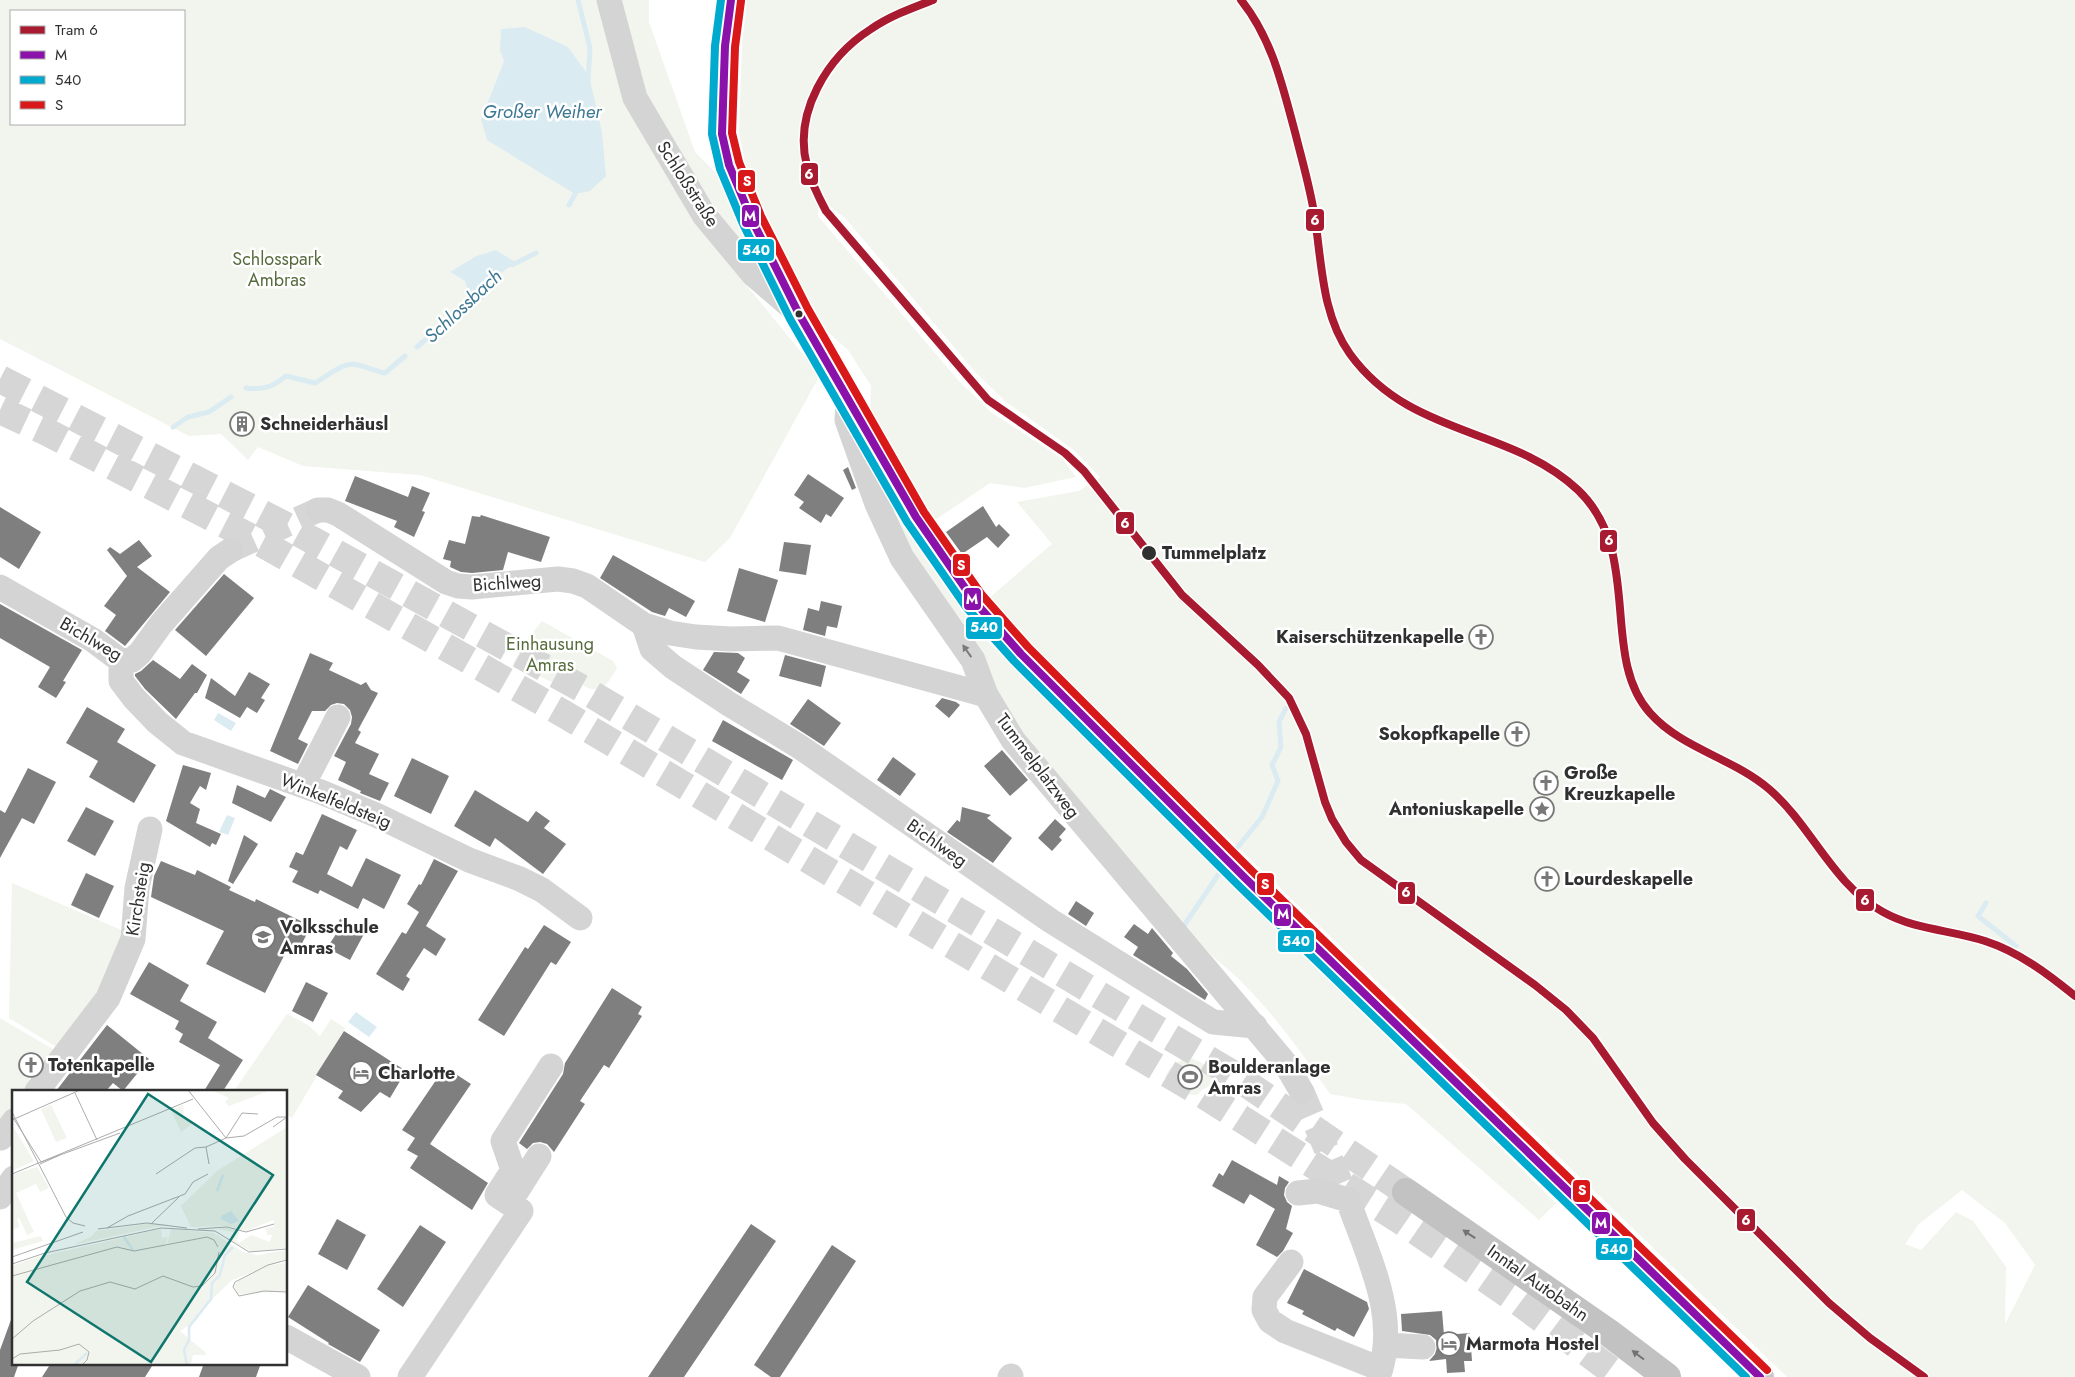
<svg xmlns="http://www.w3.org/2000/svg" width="2075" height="1377" font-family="Jost,sans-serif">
<rect width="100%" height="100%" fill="#fff"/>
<path fill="#f2f5ed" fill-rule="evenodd" d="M0,0H597L624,100L693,220L820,375L730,538L705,562L420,475L303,466L258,447L248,460L221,434L189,436L0,339ZM11,11H184V124H11ZM500,51L575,194L481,119L504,61ZM496,250L517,264L502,271L470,299L465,281L450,272L476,256Z
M618,0H649V22L695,152L722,179L759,260L753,263L709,210L643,97Z
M747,0H2075V1377H1787L1027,644L989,598L1052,544L1017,502L1079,491L1100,477L1074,450L1006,402L975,372L846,219L819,198L818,216L958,380L992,413L1063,459L1076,477L1024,488L990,483L932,522L870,413L871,386L848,350L821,326L764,219L745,162L739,132L742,44ZM1962,1190L2005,1223L2035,1265L2005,1324L2006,1267L1973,1221L1956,1212L1921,1250L1905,1244L1919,1224Z
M900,515L918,548L979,633L1556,1203L1539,1220L1406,1104L1364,1100L1330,1094C1296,1045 1260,993 1212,956L1012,726L892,518Z
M542,621L613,661L617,668C604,690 600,696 577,682L564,688L513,664L525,642Z
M12,883L128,933L104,994L58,1048L9,1018Z
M287,1014L308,1025L320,1036L331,1019L345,1028L292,1118L286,1114V1091H234Z
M0,1018L56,1051L44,1068L29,1079L27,1091H14V1110L0,1122Z
M1191,1058C1205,1064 1214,1068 1216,1084L1203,1089L1197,1095C1183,1095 1171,1090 1165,1077C1171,1065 1179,1059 1191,1058Z"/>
<path fill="#dbebf2" d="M525,27L568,47L589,76L602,132L606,176L590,191L575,194L487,140L481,119L504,61L500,51L501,29Z
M496,250L517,263C497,274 491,279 483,300L470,299L465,281L450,272L476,256Z
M218,713L236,723L231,731L214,720Z
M227,815L235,818L228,835L219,832Z
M356,1012L377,1027L369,1037L348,1022Z"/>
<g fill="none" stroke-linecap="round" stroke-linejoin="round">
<path stroke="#dbebf2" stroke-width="5" d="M578,0L590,48L588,81
M569,205L575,194V188
M512,265L536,253
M417,347L457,312L473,295
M246,388C263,390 273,387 286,376L315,383C328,376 343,361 358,365C367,367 374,371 385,373L405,356
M173,427L188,417L209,412L231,397
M1237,848L1262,817L1278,781L1272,765L1281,747L1279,722L1286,708
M1986,903L1978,916L2016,946
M1181,930L1220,872"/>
</g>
<path fill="#7f7f7f" d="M848,467L856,488L852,490L843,470Z
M808,474L844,498L831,517L826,514L821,523L799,508L804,502L794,495Z
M355,476L408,497L412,486L430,493L422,511L425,512L414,537L394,527L397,521L345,501Z
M983,506L996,527L999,524L1010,535L998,548L987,537L962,554L946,532Z
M0,507L41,532L19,569L0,557Z
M481,515L550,537L541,562L508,552L503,570L472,573L461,572L450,567L451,561L443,559L449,540L465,544L472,516L480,517Z
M139,540L152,556L137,567L170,592L125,646L105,631L116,615L104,606L127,576L107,550L110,547L120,554Z
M784,542L811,545L806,575L779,571Z
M613,555L695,601L686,617L669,608L665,616L652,612L600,578Z
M739,568L778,580L765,622L727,611Z
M224,574L254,598L206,656L175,630Z
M821,601L842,606L837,628L827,626L825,636L803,630L808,608L819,611Z
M0,604L82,650L63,681L66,682L56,698L38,687L50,667L0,638Z
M714,652L738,653L745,658L737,672L750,680L741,694L703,670Z
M310,653L333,663L329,670L361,685L366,682L371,690L378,693L358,730L361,732L355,743L379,754L369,774L389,783L380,801L360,793L361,791L338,780L346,762L334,756L351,724L352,717L350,710L344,704L337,703L331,705L325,711H312L298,739L308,744L298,764L270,751Z
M785,655L826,666L821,687L779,676Z
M153,660L180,679L192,664L207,675L197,693H195L176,719L145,689L135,676V674L141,671Z
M249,672L270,684L261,698L265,700L257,713L247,707L240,718L205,698L211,678L235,696Z
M942,698L956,702L960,705L949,718L935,706Z
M808,699L841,723L824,746L790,724Z
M87,707L125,729L117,742L156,765L134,803L89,777L98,761L66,743Z
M723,720L793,760L782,780L712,741Z
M1002,750L1028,780L1010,796L984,766Z
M893,757L916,774L900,796L877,780Z
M412,758L449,776L431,814L394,796Z
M183,765L211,773L206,790L200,786L190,803L200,809L196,823L221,834L216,845L212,843L210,847L166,821Z
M28,768L56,782L34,824L22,818L0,858V810L5,813Z
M1550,773L1558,776L1557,786L1538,794L1533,778Z
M237,785L265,798L270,789L286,797L271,822L232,803Z
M475,790L528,822L536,811L550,821L544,828L566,844L543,874L495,838L490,847L454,826Z
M86,807L114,821L95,856L67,841Z
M962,807L991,815L987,818L1012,838L993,863L947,832L957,820L960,822Z
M322,814L357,830L347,850L340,846L327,874L352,887L366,858L401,875L384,909L363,898L358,909L320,890L318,894L292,882L298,871L289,867L296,852L303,855Z
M1055,819L1066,829L1059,837L1062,840L1052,851L1038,838Z
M244,835L258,844L233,884L228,881Z
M434,859L458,871L426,926L446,939L436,956L424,948L406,976L410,979L403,991L376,974L402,932L406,934L419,912L407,904L419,884L421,885Z
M161,861L195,875L197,870L231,887L229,890L255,902L256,899L311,926L297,953L288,948L265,993L206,964L224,931L151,897L154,876Z
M86,873L114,886L99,918L71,905Z
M1076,901L1094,913L1086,926L1068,914Z
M340,919L365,932L350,960L327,948L336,934L334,932Z
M1134,924L1148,934L1152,928L1173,953L1171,956L1187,969L1208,994L1205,1000L1133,955L1138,947L1124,937Z
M544,925L571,942L556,965L551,962L504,1036L478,1020L525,947L528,949Z
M149,962L189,985L180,1001L217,1022L208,1038L243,1060L223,1091H204L220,1065L179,1042L183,1034L175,1029L179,1021L130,994Z
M306,982L328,993L313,1022L292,1011Z
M612,988L642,1007L638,1014L642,1016L609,1068L604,1065L580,1101L585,1104L554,1152L547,1144L540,1142L533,1143L527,1149L519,1143L563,1074L565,1063Z
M107,1025L149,1059L123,1091L113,1083L106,1091H56Z
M344,1031L406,1071L390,1098L380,1092L361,1112L338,1098L343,1091L316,1075Z
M35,1054L40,1064L28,1076L20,1062Z
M445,1067L471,1084L430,1144L488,1183L472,1210L410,1168L418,1156L407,1150L415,1138L402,1130Z
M1232,1160L1277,1185L1279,1176L1289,1182L1285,1188L1284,1195L1287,1202L1292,1206L1286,1229L1293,1233L1283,1251L1277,1257L1256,1245L1275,1209L1250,1194L1244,1204L1212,1186L1219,1173L1223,1176Z
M337,1219L366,1235L347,1270L318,1254Z
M751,1224L776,1241L684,1377H648Z
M420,1225L446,1242L403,1307L377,1289Z
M832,1245L856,1261L780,1377H771L754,1365Z
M1304,1269L1367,1302L1369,1309L1354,1337L1337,1328L1335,1331L1302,1314L1304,1311L1287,1303Z
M308,1285L380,1330L360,1362L328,1344L329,1343L288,1317Z
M1442,1311L1444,1335L1470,1333L1472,1361H1464L1465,1372L1447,1373L1446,1359L1429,1361L1435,1354L1437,1347L1436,1340L1430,1335L1402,1331L1401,1314Z
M12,1317L14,1363H19L14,1377H0V1350Z
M51,1363H154L145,1377H42Z
M204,1363H261L256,1377H199Z"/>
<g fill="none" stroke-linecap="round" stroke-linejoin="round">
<path stroke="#d6d6d6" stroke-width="25" stroke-dasharray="25 12" stroke-linecap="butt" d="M231,550L318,510
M1302,1092L1348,1200"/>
<path stroke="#d6d6d6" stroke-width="28" stroke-dasharray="28 14" stroke-linecap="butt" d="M0,379L292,529L581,688L1231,1073L1406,1192
M0,410L47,432L265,545L564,714L1204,1095L1403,1222L1515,1299L1620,1377"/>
<path stroke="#d4d4d4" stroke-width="25" d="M609,0L635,98L704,215L753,274L797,312
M848,401L847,420L877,504L902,558L973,660L986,695L1013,740L1285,1063L1302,1092
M318,510H328L338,514L446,582L458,586L472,587L558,579L573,581L587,586L644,625L670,633L696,637L731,639L778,638L986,695
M0,587L93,640L121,661L132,660L140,653L161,624L219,558L231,550
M644,625L652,649L673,667L729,704L800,747L1051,921L1213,1022L1255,1026
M121,661V681L134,698L157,722L183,743L321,792L376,815L469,860L520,879L542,890L580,918
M303,785L338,717
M37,1091L108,998L133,939L137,888L150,829
M1,1138L14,1121
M1298,1193L1318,1191L1348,1200C1367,1255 1401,1318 1378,1377
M0,1197L14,1178
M513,1197L539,1156
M1291,1262L1265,1297L1264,1310L1270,1321L1285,1331L1381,1369
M286,1337L358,1377
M1386,1345L1423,1347
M410,1377L521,1211L497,1195L513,1170L503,1141L551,1066
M1010,1377L1011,1376"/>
<path stroke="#c8c8c8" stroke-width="28" d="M731,0L725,46L723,91L722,134L729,165L752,220L799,314L916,517L974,601L1021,654L1245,878L1760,1377"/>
<path stroke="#c2c2c2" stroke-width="28" d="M1406,1192L1609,1333L1667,1377"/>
<g stroke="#fff" stroke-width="11">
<path id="bus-1" d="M731,0L725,46L722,134L729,165L752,220L799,314L916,517L974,601L1021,654L1245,878L1760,1377"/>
</g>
<g stroke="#fff" stroke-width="11">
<path id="bus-2" d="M721,0L715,46L712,134L720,169L743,224L790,319L907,522L966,607L1014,661L1238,885L1746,1377"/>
</g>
<g stroke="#fff" stroke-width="11">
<path id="bus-3" d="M741,1L735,47L732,133L739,162L761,216L808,309L924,512L982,595L1028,647L1252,871L1767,1370"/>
</g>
<use href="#bus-1" stroke="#8a12aa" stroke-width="8"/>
<use href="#bus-2" stroke="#00a9ce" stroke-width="8"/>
<use href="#bus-3" stroke="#d91819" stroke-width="8"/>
<g stroke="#fff" stroke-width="11">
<path id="tram-1" d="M933,0C912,8 890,16 871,29C827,57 793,113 807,166C811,182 818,196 826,211L988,400L1065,453L1084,471L1182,595L1258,665L1289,698L1306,734L1325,802L1332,819L1346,842L1361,860L1535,985L1566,1010L1593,1038L1653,1123L1685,1159L1829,1303L1870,1338L1924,1377
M1241,0C1273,40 1283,88 1296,136C1303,164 1311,191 1315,219C1322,265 1322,315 1350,354C1411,438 1510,426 1578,490C1644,553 1599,656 1650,713C1682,749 1733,758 1769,789C1812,826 1832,884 1883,912C1915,930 1952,930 1985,941C2019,952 2048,974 2075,996"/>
</g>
<use href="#tram-1" stroke="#a81a30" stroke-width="8"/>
</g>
<defs><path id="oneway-solid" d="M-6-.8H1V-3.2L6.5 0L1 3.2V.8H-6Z" transform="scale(1.25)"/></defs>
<use fill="#7a7a7a" href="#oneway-solid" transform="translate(967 651) rotate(-125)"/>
<g fill="#727272">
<use href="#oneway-solid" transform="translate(1469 1234) rotate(-146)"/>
<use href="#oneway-solid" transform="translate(1638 1355) rotate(-143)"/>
</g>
<defs>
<g id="building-ring" transform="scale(1.25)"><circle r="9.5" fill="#fff" stroke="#787878" stroke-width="1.5"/><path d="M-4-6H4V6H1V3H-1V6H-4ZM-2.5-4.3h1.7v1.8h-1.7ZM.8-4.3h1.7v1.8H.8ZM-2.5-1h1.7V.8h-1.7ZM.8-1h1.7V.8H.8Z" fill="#787878"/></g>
<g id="church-ring" transform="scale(1.25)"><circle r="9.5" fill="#fff" stroke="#787878" stroke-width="1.5"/><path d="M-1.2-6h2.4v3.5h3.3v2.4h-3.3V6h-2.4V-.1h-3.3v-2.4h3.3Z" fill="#787878"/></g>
<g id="sight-ring" transform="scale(1.25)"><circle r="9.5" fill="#fff" stroke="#787878" stroke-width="1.5"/><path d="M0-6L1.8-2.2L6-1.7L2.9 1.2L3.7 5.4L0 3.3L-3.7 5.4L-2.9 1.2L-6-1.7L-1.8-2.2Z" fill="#787878"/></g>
<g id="school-ring" transform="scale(1.25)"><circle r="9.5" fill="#fff" stroke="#787878" stroke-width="1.5"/><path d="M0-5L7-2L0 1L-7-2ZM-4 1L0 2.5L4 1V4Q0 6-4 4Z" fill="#787878"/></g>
<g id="hotel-ring" transform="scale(1.25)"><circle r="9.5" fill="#fff" stroke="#787878" stroke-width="1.5"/><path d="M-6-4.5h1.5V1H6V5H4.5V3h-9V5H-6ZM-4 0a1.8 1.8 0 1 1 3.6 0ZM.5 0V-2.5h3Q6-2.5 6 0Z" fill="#787878"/></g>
<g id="stadium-ring" transform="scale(1.25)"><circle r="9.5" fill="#fff" stroke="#787878" stroke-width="1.5"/><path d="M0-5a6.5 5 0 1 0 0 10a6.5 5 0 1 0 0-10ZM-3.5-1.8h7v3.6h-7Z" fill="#787878"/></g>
</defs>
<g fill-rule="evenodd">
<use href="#building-ring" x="242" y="424"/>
<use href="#church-ring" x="1481" y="637"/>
<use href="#church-ring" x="1517" y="734"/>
<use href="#church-ring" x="1546" y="783"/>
<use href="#sight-ring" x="1542" y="809"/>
<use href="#church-ring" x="1547" y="879"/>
<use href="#school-ring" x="263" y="937"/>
<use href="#church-ring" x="31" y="1065"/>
<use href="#hotel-ring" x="361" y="1073"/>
<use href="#stadium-ring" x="1190" y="1077"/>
<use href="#hotel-ring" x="1449" y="1344"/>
</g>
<g fill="#303030" stroke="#fff" stroke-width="2">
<circle cx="799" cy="314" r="4.5"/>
<circle cx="1149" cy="553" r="8"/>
</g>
<g text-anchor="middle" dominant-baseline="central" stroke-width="5" stroke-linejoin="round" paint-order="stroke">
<g font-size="18" fill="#303030" stroke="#fff">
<text transform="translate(688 184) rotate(57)">Schloßstraße</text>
<text transform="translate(507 583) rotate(-4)">Bichlweg</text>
<text transform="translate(91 639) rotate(30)">Bichlweg</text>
<text transform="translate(1038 766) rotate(53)">Tummelplatzweg</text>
<text transform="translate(336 801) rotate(22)">Winkelfeldsteig</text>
<text transform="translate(937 843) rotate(35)">Bichlweg</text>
<text transform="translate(138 899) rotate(-81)">Kirchsteig</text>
<text transform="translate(1538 1283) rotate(35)">Inntal Autobahn</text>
</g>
<g font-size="18" fill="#576c3d" stroke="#fff">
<text x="277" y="259">Schlosspark<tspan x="277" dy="21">Ambras</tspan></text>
<text x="550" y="644">Einhausung<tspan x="550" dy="21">Amras</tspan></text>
</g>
<g font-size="18" font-weight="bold" fill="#303030" stroke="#fff" text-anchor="start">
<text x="260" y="424">Schneiderhäusl</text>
<text x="1464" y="637" text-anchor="end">Kaiserschützenkapelle</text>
<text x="1500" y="734" text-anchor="end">Sokopfkapelle</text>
<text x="1564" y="773">Große<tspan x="1564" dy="21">Kreuzkapelle</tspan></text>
<text x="1524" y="809" text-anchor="end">Antoniuskapelle</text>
<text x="1564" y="879">Lourdeskapelle</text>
<text x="280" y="927">Volksschule<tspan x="280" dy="21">Amras</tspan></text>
<text x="48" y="1065">Totenkapelle</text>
<text x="1208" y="1067">Boulderanlage<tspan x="1208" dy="21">Amras</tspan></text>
<text x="378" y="1073">Charlotte</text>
<text x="1466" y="1344">Marmota Hostel</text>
</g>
<g font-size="18" font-weight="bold" fill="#303030" stroke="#fff" text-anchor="start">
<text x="1162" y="553">Tummelplatz</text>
</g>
<g font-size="19" font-style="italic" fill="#3d7893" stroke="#fff">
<text x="542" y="111">Großer Weiher</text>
<text transform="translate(463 306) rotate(-43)">Schlossbach</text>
</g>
</g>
<g transform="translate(12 1090)">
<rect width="275" height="275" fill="#fff"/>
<path d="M199,0H259L217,16L213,12L217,8ZM39,15L55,48L44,52L29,19ZM171,15L172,24L168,26L180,34L169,42L159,20ZM0,35L22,71L0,81ZM275,37V158L240,162L220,151L221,142L206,139L214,137L228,142L224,151L227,153L239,145L258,152L260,145H255L254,138L262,137V130L234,141L215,136L179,137L169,116L205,81ZM25,77L37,98L28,102L24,94L4,103L22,142L15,145L7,128L5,129L8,137L0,140V85ZM136,134H157L61,155L79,147L84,141ZM149,139L150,148L156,147L153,156L194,147L155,154L159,139L202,143L231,162L246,165L275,160V169L220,190L189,220L185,230L168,241L193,262L194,265H181L179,275H0V176L22,168ZM29,146L31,151L0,160V153ZM275,172V201L226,204L222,196L227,190L256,176Z" fill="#f2f5ed"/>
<path d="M219,121L227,131L219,134L209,129V126Z" fill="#dbebf2"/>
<path fill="none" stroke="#dbebf2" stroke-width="2.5" d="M205,101L211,85M112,147L121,160M62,275L75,263M175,275L172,260L177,250V237L199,209L200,193L208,185L213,165L221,157"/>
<path fill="none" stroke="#acacac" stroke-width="1" d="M176,0L214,48M63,3L85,50M0,22L54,127L61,133L73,136M0,26L29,72L108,43M0,30L68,0M261,37L275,27M214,48L232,46L265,27H275M28,74L48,65M197,74L194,57L214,48L230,23L246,24M0,84L181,9M144,84L183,58L194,57M140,133L167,107M95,138L116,126L173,104L181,92L196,84M86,139L135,133L175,138M186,139L215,137L234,142L262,134M0,167L71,142M275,170L256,175L223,192L221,197L227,206L252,201L275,202M0,174L33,163L149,138L203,141L237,162L275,159M0,186L105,157L122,161L195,147L202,150L206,157M0,249L21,231L68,201L98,192L123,199L151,186L181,197L190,196L203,183L207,162M0,269L8,264L48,260L67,254L77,262L75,270L70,275"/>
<path fill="#0f766e" fill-opacity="0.15" stroke="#0f766e" stroke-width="2.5" d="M136,4L261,85L139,272L15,192Z"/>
<rect width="275" height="275" fill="none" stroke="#303030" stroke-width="2.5"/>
</g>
<g stroke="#fff" stroke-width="2">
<rect x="800" y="162" width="19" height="24" rx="5" fill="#a81a30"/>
<rect x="737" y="169" width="19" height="24" rx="5" fill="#d91819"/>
<rect x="741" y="204" width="19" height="24" rx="5" fill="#8a12aa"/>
<rect x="1305" y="208" width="20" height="24" rx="5" fill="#a81a30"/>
<rect x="737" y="238" width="38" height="24" rx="5" fill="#00a9ce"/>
<rect x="1115" y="511" width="20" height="24" rx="5" fill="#a81a30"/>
<rect x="1599" y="529" width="19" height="24" rx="5" fill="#a81a30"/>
<rect x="952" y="553" width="19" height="24" rx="5" fill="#d91819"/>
<rect x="963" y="587" width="19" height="24" rx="5" fill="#8a12aa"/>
<rect x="965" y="616" width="38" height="24" rx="5" fill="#00a9ce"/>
<rect x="1256" y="872" width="19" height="24" rx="5" fill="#d91819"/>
<rect x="1397" y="881" width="19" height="24" rx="5" fill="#a81a30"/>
<rect x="1855" y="888" width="20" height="24" rx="5" fill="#a81a30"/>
<rect x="1273" y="903" width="19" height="24" rx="5" fill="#8a12aa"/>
<rect x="1277" y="929" width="38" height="24" rx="5" fill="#00a9ce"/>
<rect x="1572" y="1179" width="19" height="24" rx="5" fill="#d91819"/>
<rect x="1736" y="1208" width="20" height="24" rx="5" fill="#a81a30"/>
<rect x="1591" y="1211" width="20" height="24" rx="5" fill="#8a12aa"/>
<rect x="1595" y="1237" width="38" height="24" rx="5" fill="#00a9ce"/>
</g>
<g font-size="14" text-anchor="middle" font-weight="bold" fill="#fff">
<text x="809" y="179">6</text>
<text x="747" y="186">S</text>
<text x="750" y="221">M</text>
<text x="1315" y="225">6</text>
<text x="756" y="255">540</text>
<text x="1125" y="528">6</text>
<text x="1609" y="545">6</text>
<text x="961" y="570">S</text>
<text x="972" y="604">M</text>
<text x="984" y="632">540</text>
<text x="1265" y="889">S</text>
<text x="1406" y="897">6</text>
<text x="1865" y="905">6</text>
<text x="1283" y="919">M</text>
<text x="1296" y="946">540</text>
<text x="1582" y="1195">S</text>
<text x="1746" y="1225">6</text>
<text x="1601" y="1228">M</text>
<text x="1614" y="1254">540</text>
</g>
<rect x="10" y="10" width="175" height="115" fill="#ffffff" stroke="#acacac"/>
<rect x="20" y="26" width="25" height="8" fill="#a81a30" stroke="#acacac"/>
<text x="55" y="35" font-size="15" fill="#303030">Tram 6</text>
<rect x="20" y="51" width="25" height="8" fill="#8a12aa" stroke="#acacac"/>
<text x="55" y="60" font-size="15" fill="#303030">M</text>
<rect x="20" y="76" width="25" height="8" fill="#00a9ce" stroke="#acacac"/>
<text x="55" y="85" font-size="15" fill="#303030">540</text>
<rect x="20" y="101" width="25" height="8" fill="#d91819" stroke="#acacac"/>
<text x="55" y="110" font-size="15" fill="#303030">S</text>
</svg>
